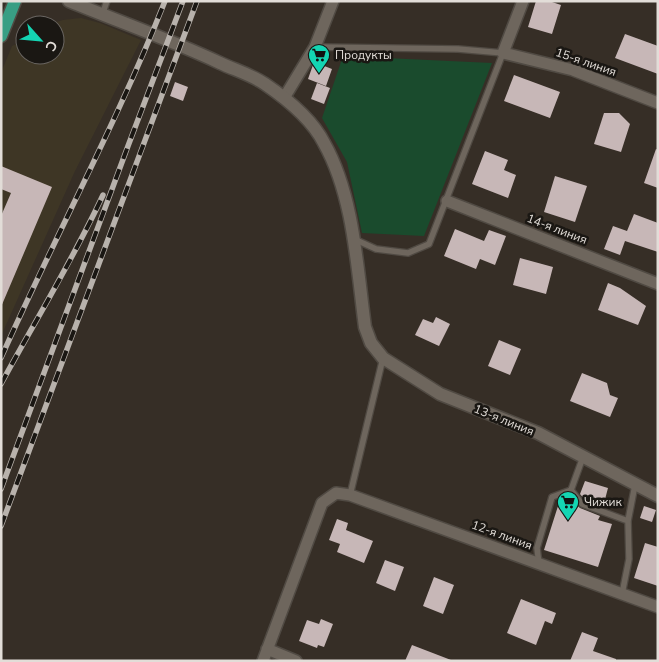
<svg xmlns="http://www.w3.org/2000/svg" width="659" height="662" font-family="'Nunito Sans',sans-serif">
<rect width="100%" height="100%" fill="#362e26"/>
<path fill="#3e3625" d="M81,18L100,23L141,40L75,171L1,336V73L12,46L25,40V55H55V25H46L63,20Z"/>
<path fill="#1a4b2d" d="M343,56L492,63L424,236L362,233L347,162L322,118Z"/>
<path fill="#c7b7b7" d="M536,1H549L561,5L552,34L528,27Z
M625,34L658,46V74L615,58Z
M314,62L332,69L326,86L308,79Z
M514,75L560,92L550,118L504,101Z
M175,82L188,87L183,101L170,96Z
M317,83L330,88L324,104L311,99Z
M604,113H619L630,124L621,152L594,144Z
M656,149L658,150V188L644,183Z
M485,151L508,160L504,170L516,175L508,198L472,184Z
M1,166L52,187L1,307V216L11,193L1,189Z
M555,176L587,186L575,222L544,212Z
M634,214L658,223V252L625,241L620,255L604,249L613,226L627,231Z
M455,229L484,241L489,230L506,236L495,265L480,259L476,269L444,256Z
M520,258L553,267L546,294L513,285Z
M608,283L620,288L646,306L638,325L598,310Z
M436,317L450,324L439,346L415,335L423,319L433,323Z
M499,340L521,349L510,375L488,366Z
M582,373L607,383L610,395L618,398L610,417L570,401Z
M585,481L608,488L603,507L585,500L580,494Z
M577,505L580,508L600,516L598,520L612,524L598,567L544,550L558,506L575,512Z
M644,506L656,510L652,522L640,518Z
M337,519L348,523L346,530L373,541L364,563L337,552L340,544L329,540Z
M645,543L658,547V586L634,578Z
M385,560L404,567L395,591L376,583Z
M434,577L454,585L443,614L423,606Z
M521,599L556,613L552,624L545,621L536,645L507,633Z
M321,619L333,624L324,647L318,645L317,648L299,641L307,620L319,624Z
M582,632L598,638L593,651L616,659V661H570Z
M412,645L451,660V661H405Z"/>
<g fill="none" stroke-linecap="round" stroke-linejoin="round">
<g stroke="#504a43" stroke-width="8">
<path id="service" d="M102,15L107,1
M315,47L458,49L503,53L429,244L408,253L376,249L354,239
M571,490L582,504L628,521
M350,495L383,358
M539,564L537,548L552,497L571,490L583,457
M622,594L629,559L628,521L635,485"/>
</g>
<g stroke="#504a43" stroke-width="14">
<path id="minor" d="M523,1L503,53L573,70L658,103
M284,98L315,47L333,1
M447,201L658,284
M267,649L296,661
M263,661L322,503L336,493L350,495L658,607"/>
</g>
<g stroke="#504a43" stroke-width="15">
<path id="tertiary" d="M69,1C120,22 171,40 220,63C235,70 252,75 265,84C287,99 312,119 324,143C354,196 357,268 365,327L371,343L383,358L440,394L538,433L658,496"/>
</g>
<g stroke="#504a43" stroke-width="15">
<path id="primary" d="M1,36L15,1"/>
</g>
<use href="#service" stroke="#6e665d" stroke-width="5.5"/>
<use href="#minor" stroke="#6e665d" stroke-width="11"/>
<use href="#tertiary" stroke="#6e665d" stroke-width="12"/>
<use href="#primary" stroke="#399e84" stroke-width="12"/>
<g stroke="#b8b2ac" stroke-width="5.5">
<path id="rail" d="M1,358C54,238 117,123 165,1
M1,384C35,321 73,260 103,195
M1,489L128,146L183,1
M1,526L197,1"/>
</g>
<use href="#rail" stroke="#1a1713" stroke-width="4" stroke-dasharray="11" stroke-linecap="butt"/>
</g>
<defs>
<g id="supermarket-pin" transform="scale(1.125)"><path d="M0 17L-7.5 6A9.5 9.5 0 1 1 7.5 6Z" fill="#14d5b3" stroke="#1a1713"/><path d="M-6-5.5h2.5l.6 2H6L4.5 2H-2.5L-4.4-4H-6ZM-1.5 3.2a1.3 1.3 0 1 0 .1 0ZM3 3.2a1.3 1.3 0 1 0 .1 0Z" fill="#111"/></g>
</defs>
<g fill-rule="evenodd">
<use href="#supermarket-pin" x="319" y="55"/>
<use href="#supermarket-pin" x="568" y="502"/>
</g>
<g text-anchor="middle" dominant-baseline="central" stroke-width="5" stroke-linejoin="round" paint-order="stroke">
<g font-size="12" fill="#e2ddd8" stroke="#1a1713" text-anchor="start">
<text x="335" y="55">Продукты</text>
<text x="584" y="502">Чижик</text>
</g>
<g font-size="12" fill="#e2ddd8" stroke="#1a1713">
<text transform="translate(586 62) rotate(19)">15-я линия</text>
<text transform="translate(557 229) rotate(21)">14-я линия</text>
<text transform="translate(504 420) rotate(22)">13-я линия</text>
<text transform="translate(502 535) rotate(20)">12-я линия</text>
</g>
</g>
<rect width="659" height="662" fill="none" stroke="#e2ddd8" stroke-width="5"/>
<g transform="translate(40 40) rotate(117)"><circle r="24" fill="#1a1713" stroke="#6a6662"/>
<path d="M0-4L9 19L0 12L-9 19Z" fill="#14d5b3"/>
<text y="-8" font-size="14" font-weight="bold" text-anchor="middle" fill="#e2ddd8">С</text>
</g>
</svg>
